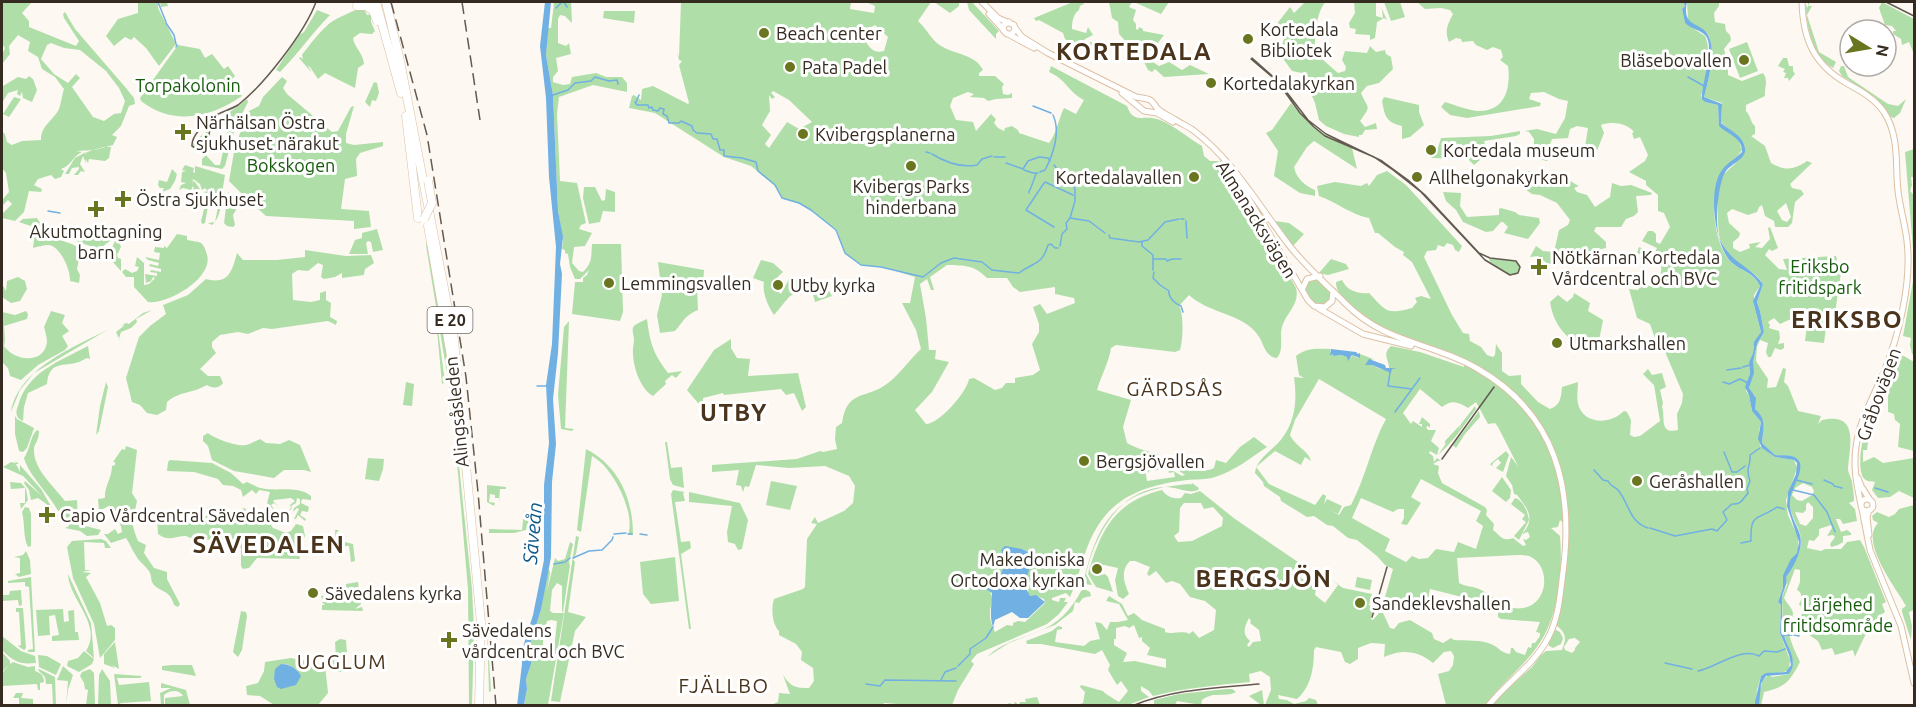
<svg xmlns="http://www.w3.org/2000/svg" width="1916" height="707" font-family="Ubuntu,sans-serif">
<rect width="100%" height="100%" fill="#fdf8f2"/>
<path fill="#b0dea9" fill-rule="evenodd" d="M2,2H32L22,13L29,21V27L76,46L79,41L64,18L63,14L65,12L75,29L126,88L134,98L135,104L129,106L121,126L112,135L117,137L113,145L95,150L76,151L82,152C72,157 71,166 61,169L64,171L61,177L55,179L51,175L38,179L34,185L42,189L41,192L29,191L24,212L15,221L2,218V214L12,204L8,200L2,206V200L9,192L6,173L2,168V132L5,134L7,142L12,145L22,141L41,140C41,125 53,121 59,109C61,103 62,95 64,89L55,77L42,69L38,57L28,51L30,42L18,35L9,46L10,54L2,64V55L5,48L2,44ZM51,43L64,48L80,50L106,71L119,88L125,101L121,113L114,114L104,121L93,117L72,87L80,78L76,74L68,83L54,74L41,59L47,45Z
M138,2H167L168,6L161,7L160,2L158,3V8L176,44L159,66L146,48L134,37L131,40L125,37L114,46L106,36L118,19L138,13Z
M552,2H571L572,23L565,16L560,15L558,19V43L566,46L569,43L571,54L556,58L558,71L553,77V82L563,85L570,84L572,77L596,73L606,77H622L627,83V92L593,85L559,97L557,114L560,181L577,183L586,223L581,225L579,229L592,233L585,246L574,247L572,263L579,271L583,272C593,262 591,256 592,244H621L623,312L620,321L572,314L575,282H583V278L587,275L589,270L580,279H575L570,267L568,254L565,253V250L562,249L563,241L558,211L553,95L546,55L548,28H551L554,3Z
M681,2H851L850,9L874,13L875,6L866,2H931L918,21C927,29 931,40 941,46C956,55 975,54 983,70L979,73V76H995L1004,84L1002,87L1003,94L1008,95L1012,93V98L996,99L988,101L984,98L970,97L974,94L968,92L953,98L950,106L956,120L973,122L976,131L991,114L996,119L994,123L998,128L1004,131L1005,128L1012,126L1018,130L1019,133L1049,143C1057,133 1058,120 1064,108L1076,114L1084,100C1068,92 1066,79 1049,72L1051,66L1127,106C1134,126 1144,113 1160,120C1175,126 1188,138 1202,146L1204,156L1210,161H1218L1222,167L1219,159L1230,172L1227,177L1225,175L1234,188H1237L1228,180L1231,176L1239,186L1238,188L1242,192L1296,288C1300,303 1288,311 1283,324C1278,335 1285,349 1277,358C1264,357 1264,342 1257,334C1243,314 1208,313 1189,295L1179,306C1184,313 1183,341 1180,350L1175,352L1116,345L1111,348C1109,362 1101,376 1097,390L1131,400L1123,427L1127,443C1137,449 1148,451 1159,455C1175,461 1197,477 1214,468L1216,460L1226,463L1240,447L1254,437L1267,447C1250,458 1235,471 1215,477C1206,480 1197,479 1187,480C1153,484 1119,493 1099,524C1084,546 1081,573 1070,597L1066,593L1052,598V600L1059,602L1060,598H1066L1064,602H1068L1059,614L1047,624L977,654L971,661L974,664L958,690L952,705H908L885,703L878,706L771,705L778,702L779,693L790,694L783,675C791,687 795,688 809,688L814,681L813,668L801,660L802,652L796,644L779,635V631C772,624 771,608 774,599L803,589L805,587L807,539L817,524L811,523L815,517L818,523L844,511L853,503L855,486L849,476L825,466L789,468L756,465L749,487L745,486L743,492L741,486L736,485L739,470L712,472V465L797,459L820,451L823,452L837,449L835,439L836,427L842,423C847,388 867,400 888,383C900,374 909,360 921,349L916,330L902,303H910L915,277L886,268L861,265L845,254L837,230L803,205L782,198L774,185L751,166L724,157L655,113L629,108L632,96L634,95L641,100L642,89L653,86L688,104L689,103L679,65L682,61L679,60L677,52L679,57ZM875,25L888,37L884,51C873,54 869,47 864,39L865,31ZM773,91L789,100L812,122L799,129L787,122L769,148L765,144L771,135L762,125L770,111L769,95L772,99L775,97L771,93ZM947,265C965,266 973,264 987,278H1007L1013,287L1020,292L1055,287V294L1074,298L1075,303L1047,314L1040,304L1033,307L1039,324V332L1032,344L1040,370L1033,375L1015,378V383H1006L1002,388L995,390L974,378L969,379C967,392 939,424 926,424L915,410L932,392L949,362L935,359L936,350H929L926,318L920,284L927,279L931,290H934L930,277ZM1144,463C1159,462 1173,465 1185,475L1182,476L1166,467L1147,466L1148,473L1149,471L1168,469L1169,473L1174,472L1175,477L1147,481ZM1022,549L1034,555L1025,577L1031,583L1027,593L1030,596H1036L1044,599L1045,603L1025,622L1018,621L1013,623V626L1007,625L995,632C993,626 990,623 990,615C989,603 997,600 987,587C996,577 1011,572 1003,553Z
M934,2H965L959,3V6L950,13Z
M967,2H972L999,31L996,34V39L969,10Z
M1073,2H1082L1084,4L1080,6L1079,10C1073,14 1072,22 1072,29L1086,33L1088,27L1093,35L1085,39L1082,45L1087,48L1089,43L1096,40L1111,60L1108,63L1065,39L1063,33L1039,20L1036,21L1034,18Z
M1109,2H1132L1129,7L1136,10L1133,20L1136,24V29L1138,30L1139,27L1143,29V31L1164,35L1154,48L1146,53L1145,57L1159,66L1169,62L1182,70L1190,65L1209,74L1164,77L1155,69L1152,72L1148,70L1144,62L1135,57L1139,45H1129L1119,34L1118,22L1112,18Z
M1134,2H1169L1161,14Z
M1305,2H1325C1315,16 1316,34 1314,52L1338,73L1345,71L1346,67L1342,60L1345,51L1367,53L1370,46L1376,52L1385,50L1386,54L1391,57L1393,69L1379,83L1367,86L1361,93C1368,110 1372,104 1360,121L1365,127L1376,123L1377,129L1365,130L1362,135H1359V137L1344,134L1326,126L1319,120L1315,103L1302,73L1292,71L1279,53L1285,37L1284,32L1275,28L1276,25L1290,7L1294,13Z
M1354,2H1376V16L1383,18L1381,2L1382,9L1387,20L1384,18L1377,22L1375,38L1370,40V35L1355,34L1356,29L1350,28L1349,23L1355,13Z
M1384,2H1400L1405,17L1391,21Z
M1417,2H1683L1685,6L1682,9L1685,23L1705,36C1712,49 1706,82 1701,96L1705,102L1718,105L1719,126L1738,139L1742,150C1737,158 1729,162 1723,170C1708,190 1713,242 1729,260C1739,271 1754,272 1760,286L1754,295V305L1761,332L1753,347V353L1749,362L1750,374L1746,391L1749,395L1752,411L1761,422L1759,431L1760,446L1775,457L1794,460L1797,468L1786,500L1788,515L1798,537V553L1783,575V588L1778,602L1781,605L1780,633L1790,660L1789,670C1779,675 1771,670 1761,676L1757,690L1756,705H1492L1500,696L1532,667L1541,655L1546,651L1562,650C1567,638 1566,633 1556,625L1569,531L1568,527L1560,520L1558,527L1551,528L1560,536C1563,574 1559,620 1534,651C1519,670 1500,685 1485,705H1446L1438,674L1449,671L1453,665L1454,656L1451,651L1444,652L1433,663C1418,650 1401,649 1384,657L1385,644L1371,643L1358,648V659L1350,664L1345,662L1341,652L1316,647L1314,650C1314,668 1311,687 1297,699L1278,695L1279,699L1287,700L1294,704L1306,701L1309,698L1316,700L1318,705H1265L1271,690L1270,677L1261,671L1249,674L1250,682C1218,685 1185,688 1153,696L1149,691L1141,686V691L1149,697L1128,705H1077L1083,703L1085,692L1080,687L1081,685L1103,691L1106,694L1119,702L1128,691L1121,681L1117,685L1108,670L1110,665L1102,650L1095,654L1041,644H1027L1026,641L1052,631L1058,626L1062,627V629L1057,630L1055,642L1084,646L1090,641L1100,639L1095,622L1101,623L1107,630L1110,622H1118L1128,620L1119,604L1106,601L1109,596L1122,604L1128,616L1134,613L1142,620L1165,629V632C1173,635 1183,630 1189,634L1193,631L1199,638L1214,630L1216,610L1205,601L1190,597L1180,584L1172,581L1166,583L1156,571L1149,576L1147,574L1150,567L1135,561H1130C1120,571 1124,583 1129,594L1123,599L1118,596L1115,580L1118,568L1095,563L1093,569L1097,576L1105,574L1108,577L1113,592L1096,587L1088,574C1101,530 1114,502 1162,490C1167,497 1173,499 1181,498L1185,493L1191,494L1200,491L1235,519L1298,562L1292,572L1316,588L1315,595L1325,603L1338,585L1329,578L1343,588L1372,594L1369,605L1373,609L1371,619L1373,620L1379,613H1383L1390,628L1394,629L1399,623L1410,620L1432,633L1434,639L1443,643L1451,638L1454,640C1466,641 1481,639 1493,645C1501,649 1499,652 1510,654L1511,648H1513L1516,652L1525,655L1528,647L1531,648L1532,643H1535L1540,636V633L1536,632L1540,622L1501,619L1498,617V611L1488,608L1486,603L1430,589L1428,600H1425L1421,607L1412,613L1413,608L1410,605H1416L1412,602L1385,597L1393,569L1385,565L1377,556L1357,540L1348,538L1333,526L1327,525L1314,516L1307,517L1281,501L1280,497L1264,486L1263,482L1255,473C1256,458 1275,449 1283,437C1296,419 1297,398 1294,377L1304,378L1299,375L1296,356C1308,347 1317,349 1331,349L1330,351L1334,356L1341,355L1351,358L1352,355L1358,358L1360,354L1376,360L1372,359V365C1380,370 1386,371 1395,368L1389,369C1390,360 1381,355 1391,346L1420,352L1464,367V363L1479,367C1450,356 1335,318 1336,282L1342,280C1347,291 1358,294 1369,293C1386,311 1386,315 1412,308L1417,302L1415,298L1421,296L1431,299L1412,262L1403,255L1404,252L1395,247L1378,233H1375L1369,218C1352,215 1336,202 1319,196L1317,186L1335,182L1361,186L1367,183L1369,186L1377,175L1387,171L1406,185L1462,246L1459,252L1455,250L1453,245L1447,243L1444,247L1438,245L1436,250L1427,251L1424,257L1452,315L1463,333L1469,334L1470,341L1481,347L1487,355L1493,357L1495,355L1496,344L1502,353V371L1509,376L1521,375V384L1538,402L1550,409C1561,405 1561,397 1562,387L1578,382C1578,390 1576,399 1579,407C1587,426 1612,423 1624,411L1627,412L1631,420L1630,435L1634,437L1640,436L1660,421L1654,385L1643,374L1648,369L1652,375L1662,373L1666,387L1660,390L1663,403L1662,407C1666,416 1658,435 1678,430L1677,414L1682,403L1683,394L1663,347L1657,344L1650,324L1637,318L1629,289L1638,290L1642,285L1656,287L1659,284L1658,280C1669,258 1651,259 1637,253L1639,247L1654,254L1657,248L1642,241L1648,231H1653L1656,234V242L1660,244L1670,227L1664,213L1658,211V195L1646,185V181L1629,172L1645,161L1648,155L1640,137L1634,139L1632,133L1634,132C1627,123 1612,121 1601,125L1604,133L1596,153L1594,154L1590,151L1584,153L1588,128L1577,126L1570,129L1568,138L1552,139L1550,144L1554,151L1552,158H1549L1547,161L1538,159L1535,154L1538,152L1534,149V139L1529,132L1525,131L1537,129L1556,134L1565,118L1568,101L1559,99L1544,92L1531,93L1529,99L1541,103L1540,106L1467,118L1450,115L1441,107L1445,102C1455,105 1467,110 1478,111C1505,112 1511,88 1508,66L1500,60L1503,57L1501,50L1493,47L1487,50L1476,45L1473,41L1462,42L1461,39L1456,38L1449,42C1444,31 1448,24 1453,14L1450,10L1441,8L1425,9ZM1319,379L1386,419C1371,446 1366,477 1351,505L1344,507L1339,515L1330,510L1338,514L1342,506L1327,499L1324,504L1326,496L1323,494L1315,505L1269,484L1256,467L1275,451L1301,465L1305,457L1311,461C1309,451 1295,446 1290,435L1295,420ZM1420,389L1442,407C1451,400 1457,401 1468,408L1476,402L1488,424L1495,423L1498,427L1518,466L1511,457L1506,476L1512,485L1514,494L1517,495C1528,509 1536,519 1522,534L1528,532L1530,537L1526,540L1523,539L1526,545L1523,546L1513,538C1502,542 1501,536 1493,530L1494,524L1486,515L1487,510L1485,507L1442,483L1438,473L1439,466L1433,464L1438,461H1441L1437,458L1434,462L1433,456L1429,453L1430,451L1437,455L1439,448L1431,441L1436,430H1428L1426,427L1428,426L1430,428V424L1422,417L1419,424H1422V427L1413,421L1411,424L1403,413ZM1421,479L1481,511L1476,521L1483,526L1476,549L1458,542L1454,552L1436,549L1428,558L1419,559L1412,556L1406,562L1385,551L1390,539L1352,518L1361,498L1393,512L1398,509H1404V518L1401,524L1407,525L1421,503L1411,497ZM1184,503H1201L1204,509L1213,507L1223,518L1222,526L1192,541L1178,542L1174,536L1179,532L1180,508ZM1518,555C1522,555 1528,555 1531,557C1552,568 1547,605 1523,608C1506,611 1495,597 1481,590C1474,586 1466,587 1459,583L1457,558ZM1249,618L1251,621L1250,623L1259,630L1261,641L1253,642L1249,647L1247,645L1250,641C1242,634 1244,627 1249,618ZM1134,625L1139,638L1142,637V641L1150,648L1147,655L1166,659V668L1135,661L1123,662L1127,653L1114,645V639H1116V628L1125,626L1129,628ZM1575,638L1580,642L1575,648V650L1572,653L1565,650L1564,647L1569,639Z
M1687,2H1719V6L1714,13L1715,22L1725,24L1726,31L1730,35L1731,40L1724,49L1728,64V75L1742,81L1763,73C1769,82 1764,87 1765,96L1746,105V111C1751,116 1750,122 1755,126V134L1751,136L1765,146L1771,163C1785,171 1794,170 1807,161L1812,163L1790,184L1792,188L1801,190L1804,194L1795,202L1792,223L1788,227H1775L1774,221L1765,216L1762,205L1759,207L1757,212L1748,215L1732,209L1727,213L1729,223L1740,233L1739,237L1733,242V248L1740,252L1750,248L1749,244L1761,242L1755,247L1762,248L1770,239L1768,228L1770,227L1778,248L1772,251L1769,249L1765,255L1779,269L1787,270L1783,259L1836,256L1841,273L1835,313L1828,312L1824,343L1805,341L1809,309L1804,310V313L1780,324L1774,318L1768,322L1770,325L1769,328L1779,331L1780,338L1778,344L1784,343V348L1781,350L1775,348L1771,357H1768L1766,352L1768,343L1760,340L1757,347L1756,361L1768,379L1767,388L1776,387L1783,368L1786,369L1784,382L1788,386L1798,411L1821,416L1818,424L1822,420C1859,412 1850,444 1848,468C1848,474 1851,476 1852,482C1853,488 1854,494 1854,501L1849,503L1855,509L1857,521L1843,524L1840,519H1836L1841,532L1847,530L1851,533V535L1843,536V542L1838,545L1831,547L1830,544L1835,537L1833,535L1827,536L1832,528L1831,525L1819,529V535L1814,541L1809,540L1807,548L1821,551L1825,549H1841L1847,542L1860,540L1864,547L1886,602L1882,604L1885,612C1871,620 1862,642 1855,657L1853,650L1835,655L1832,648L1822,650L1818,641L1796,626L1804,610L1799,604L1802,598L1800,592L1797,590L1800,582V570L1795,569L1784,598C1786,602 1790,606 1792,610C1795,616 1790,619 1789,624C1787,636 1795,651 1800,662C1790,681 1786,687 1764,692L1761,705H1759C1759,695 1759,681 1769,675L1772,677L1789,674L1793,662L1783,632L1782,597L1787,585L1785,577C1793,567 1802,552 1801,539C1800,527 1790,516 1790,504C1789,491 1798,478 1800,465C1796,452 1786,457 1775,455L1762,443C1763,428 1766,419 1755,409V396L1750,392L1749,388L1753,374V362L1757,344L1764,332L1760,311L1757,302L1763,284C1755,272 1749,271 1739,264C1731,259 1724,248 1720,239C1717,231 1717,188 1720,180C1725,169 1750,157 1744,145C1740,135 1728,130 1721,122L1722,103L1704,97C1708,84 1717,45 1707,33C1701,27 1693,26 1688,19ZM1786,203L1791,217L1787,222L1782,220L1777,211ZM1803,483L1812,487L1814,491L1812,495L1802,501L1797,500L1792,495L1795,488ZM1808,502L1813,507V518L1806,526L1800,524L1795,512L1803,513L1806,510V505Z
M1808,2H1810L1808,6H1812L1807,15L1819,52L1836,62L1833,68C1812,58 1806,24 1806,5L1808,8Z
M1882,2L1914,19V54L1909,42L1902,45L1901,39L1893,34V31H1896L1892,26L1885,25L1879,8Z
M358,9H364L367,15L371,14V22L375,31L372,34L360,33L353,38C354,47 363,53 364,64L358,68L355,88L325,73L318,79L310,67L308,66L312,73L299,58L300,57L303,59L302,55C308,47 323,27 333,21C341,16 349,13 358,9Z
M317,10L330,15C312,33 298,54 280,72L276,70L299,35L304,32Z
M604,11H635L634,23L603,18Z
M1747,42L1758,71L1740,78L1729,49Z
M178,45L200,49L205,58L212,54L224,69L228,66L235,76L232,79L242,96C210,118 173,126 141,101L140,98Z
M1783,58H1787L1789,66H1793V71L1795,74L1789,81L1788,78H1784L1786,73L1783,72L1785,69L1778,66Z
M1841,66H1844L1848,77L1888,104L1898,106L1906,99L1900,113L1894,118L1891,117L1876,98L1842,76L1839,71Z
M29,76L33,79L37,90L32,102L23,98L22,92L20,96L17,94L18,90L8,93L2,103L3,86L18,77L26,79Z
M282,77L287,81L283,88L287,94L332,132L338,131L351,107L354,106L346,134V143L354,145L383,142V146L360,153L356,159L357,176L345,179L341,209L369,211L371,227L354,229V221L266,216L256,207L250,198L244,196L229,181L235,146L249,111L259,106L263,97Z
M374,82L377,83L379,93L376,101L372,100L370,107L365,102Z
M14,97L21,99L9,117L3,114Z
M1384,97L1419,105V112L1424,125L1410,137L1402,139V126C1386,122 1385,117 1382,101Z
M247,99L248,102L235,128L225,166L222,169L202,165V159L206,155L215,165H220L230,119L226,115Z
M1291,103C1309,125 1326,138 1352,148L1357,169L1314,141L1307,147L1294,167C1296,178 1305,186 1315,190V196L1300,193L1274,176L1278,151L1266,133L1272,130Z
M209,130L205,147L201,150L196,149L193,145L194,141Z
M1520,131V134L1516,136L1484,141L1487,152L1478,156L1480,160L1474,165L1468,159L1431,158L1436,154L1441,138L1491,136Z
M104,147H111L109,158L105,161L89,159L88,163L85,159L86,164L83,156L80,164L85,172L81,171L78,175H74L79,169V167L72,168L69,174H65L75,158L86,152L85,155L87,152Z
M1914,149V177H1911L1912,185L1910,191L1914,195V355L1912,354L1910,345L1911,338L1903,336L1913,281V249L1905,152Z
M185,165L194,168L193,172L195,173V166L225,175L222,193L220,191C222,202 221,217 212,225L208,223L215,222L220,197L210,195L205,223L202,224L201,221L208,194L204,192L208,191L205,188L202,190L200,184L193,179L192,185L193,181L195,182L200,189L194,190L193,186L191,190L183,188L179,190L181,185L186,183L181,182L182,172L186,171L182,170Z
M172,169L177,174L175,181L170,189L162,192L164,188H160L158,185L159,180L167,182Z
M1529,171C1552,173 1559,174 1579,186L1574,188L1577,192L1587,195L1595,207L1610,197L1612,183L1621,186L1631,185L1652,193L1651,195L1636,196L1638,212L1634,216L1626,219L1621,227H1596L1594,231L1606,242V248L1588,252L1579,262L1548,264L1538,256L1530,257L1536,246L1543,251L1554,252L1559,230L1568,225L1570,220L1557,203L1540,195L1532,194L1522,187L1525,184L1521,179L1510,185L1509,178Z
M584,187H595L602,201L605,200L606,189L615,192V212L603,211L600,222L589,224L583,198Z
M228,192L232,197L236,210L233,215L235,225L233,227L227,226L224,223Z
M1443,192L1461,193L1460,206L1467,217L1499,215V209L1501,208L1515,212L1519,215L1539,218L1540,223L1528,239L1504,233L1508,227L1503,222H1501L1493,231L1486,232L1463,222L1456,210L1446,201Z
M37,218L42,226L89,231V237L103,240L111,232L114,233L110,241L99,249L19,222L23,219Z
M1275,221L1289,223L1304,234L1293,246Z
M377,229L383,250L373,252L371,242L368,241L366,243L368,254H349L355,240L362,238V233Z
M35,232L72,244L81,249L77,269L80,275L79,283L70,281C71,271 60,245 48,245C44,245 37,247 33,248Z
M177,234L187,236V240C190,241 197,241 201,243C204,245 206,251 207,255C214,278 167,305 148,302L134,287V277H126L122,272L125,269L132,273L137,271L139,267L135,266L137,257L144,263V285L149,284L155,278L153,277L151,281L146,283L145,274L157,276V273L150,272L151,270L161,272V269L149,266L150,264L158,266L159,263L148,260L145,257L159,260L160,253L154,252L155,247L164,248V246L167,248Z
M122,236L119,242L121,247L117,255L118,258L121,259V271L111,260L110,256L109,257L107,251L110,248L111,250L115,241Z
M428,240L447,352L472,589L474,630L472,705H469L468,589L455,439L454,425L450,416L451,399L426,245Z
M305,250L346,256L371,255L374,263L365,269L364,275L342,278V273L335,277L324,279L321,277L323,265L318,263L308,271L298,270L292,274L293,300L311,302L320,300V293L326,291V300L331,303L330,317L337,321L336,325L328,321L272,329L263,328L248,334L238,332L220,335L212,342V347L216,353L200,369L208,376H220L223,383C219,389 211,388 207,385C194,393 177,392 167,402L166,410L157,415L147,413L140,405L132,402L126,378L139,337L150,326L166,314L163,305L188,295L206,279C228,285 232,272 237,253L243,260H277L305,257Z
M1490,258L1515,261L1520,265L1519,271L1516,275L1508,274L1489,261Z
M1331,259L1346,264L1349,269L1328,275L1319,273Z
M761,260L773,263L783,272L772,282L771,287L781,294L790,277L805,283V286L789,297L774,315C768,306 762,293 764,282L753,278Z
M658,262L704,270L703,285L697,289L698,310C684,316 684,321 675,331L660,333L657,315L662,295Z
M18,277L25,281L27,289L20,301L11,303L2,297V284L6,291L7,281Z
M1315,277L1329,288L1332,296L1329,303L1320,306L1312,302L1303,289L1310,278Z
M824,288L829,291L832,296L815,302L812,291Z
M1574,293L1590,303L1588,311L1603,320L1599,341L1590,345L1587,339L1576,344C1561,332 1553,321 1550,302L1558,295L1567,302L1573,297Z
M152,310L136,319L137,322L131,328L121,332L119,338L122,345L116,332L125,325L121,326L126,323L129,324L143,313Z
M26,311L28,314L27,319L4,326L5,340L4,346C14,361 44,365 47,342C47,337 45,331 44,327L51,311L65,315L62,323L69,331L62,336L68,346L65,350L38,365L21,380L10,376L8,368L2,362V312L15,315Z
M432,312L436,315L445,382L442,384L436,319Z
M647,319C650,343 653,353 668,373L682,371L676,378L672,375L665,381L666,384L653,396C640,389 632,365 633,349C633,346 634,343 634,340C634,335 631,330 634,326C637,323 643,321 647,319Z
M569,321L565,428L574,429L572,431L561,429L558,395L564,327Z
M109,329L34,373L20,390L11,412C18,369 74,347 109,329Z
M731,339V348L737,358L750,359L748,376L798,373L806,407L802,411L794,393L786,395L781,389L724,395L723,393L703,398V404L698,403L687,390L714,350Z
M88,346L90,359L87,358C84,359 82,361 79,362C64,367 49,360 47,384L28,393L24,407L23,421C16,418 15,413 18,406C27,372 60,361 88,346Z
M1897,355L1904,356L1914,362V451L1898,447L1900,424L1895,420L1894,414L1888,412V394L1893,378L1890,371Z
M106,382L108,387L99,431L96,435L100,406Z
M406,382L414,384L412,406L403,405Z
M1475,406L1476,409C1462,428 1454,441 1438,455L1447,442L1445,444V441L1460,425L1458,432L1461,424Z
M1479,411L1480,417L1465,434L1456,448L1453,445Z
M15,416L17,419L34,428L27,448L23,452L19,451L15,434Z
M37,430L39,431C39,441 34,444 34,449C33,469 54,486 65,501L77,500L78,524L101,530L98,535L87,536L80,531L65,528L69,526L63,509L58,511C49,494 28,474 24,458C30,450 30,436 37,430Z
M1866,432L1865,439L1868,442L1867,450H1863V462L1874,457L1883,463L1914,458V498L1899,491L1890,497L1878,498L1872,490L1875,482C1872,481 1868,482 1866,480C1856,475 1861,440 1866,432Z
M208,433C213,438 237,447 246,445C251,444 255,441 260,439L266,443L280,444L289,440L300,445L311,472L304,470H284L274,478L234,471L212,460L208,446L203,441V436Z
M665,442H667L671,468L682,467L684,488L673,485L670,479Z
M126,446L137,450L132,493L137,501C133,522 129,518 138,541L146,545L144,553L154,568L167,572V579L180,604L178,607L174,605C170,591 164,593 155,586C150,581 152,578 150,573C147,567 141,563 138,559C133,552 130,544 126,538L111,543L104,534H108L115,529L118,534L122,532C122,526 118,521 117,513L109,506L99,511L98,499L105,498C104,487 112,478 112,466L115,465V462H113L122,449L125,450Z
M586,449C619,466 633,499 633,535H628C636,513 613,467 592,456L581,532L577,530Z
M1506,451L1509,455L1503,472L1494,467L1496,468L1501,463L1498,459L1493,463L1492,466L1490,464Z
M368,458L384,459L383,469L379,481L365,479Z
M170,460L212,463L231,473L243,484L247,482C252,484 256,487 261,488C274,492 298,485 311,496V500L302,499L301,503L309,507L308,512L302,511L300,515L306,519L305,521L298,515L296,519H294L299,509L297,508L293,512L294,508L300,504V499L297,498L296,503L291,506L292,508L289,511L290,513L288,517L277,513L278,511L285,516L290,513L288,511L291,508L290,505L295,501L291,498L274,500L273,501L279,507L274,503L271,505L275,511L267,503L270,492L259,490L256,494L252,490L243,497L241,490L233,486L223,485L218,479L194,472L167,471L168,462Z
M15,461L19,464H16L20,472V465L41,489L52,508L38,498L31,500L29,490L24,483L25,481L42,496L23,476L3,467L11,462L16,463Z
M1502,477L1511,490L1510,498L1506,502L1492,491Z
M771,481L797,486L790,510L766,505Z
M10,482L21,483L26,489L28,500L21,509L20,503H25V488L11,489Z
M1192,483L1199,488L1198,490C1188,494 1177,487 1166,487C1119,488 1095,535 1086,574L1092,585L1085,584L1084,580C1099,515 1121,489 1190,484L1191,485Z
M487,485L506,487V489H500L499,503V498H495V495L490,494L489,502L495,503L494,506L487,502Z
M673,490L685,492L683,493L685,501L675,502L681,542L690,541L691,548L681,554L691,629H689L671,494Z
M689,492L740,503L748,520L742,549L738,550L735,544L728,542L727,532L732,506L689,502Z
M1515,498C1523,500 1528,512 1529,520L1519,540L1514,536L1526,522L1522,519L1525,515L1511,504Z
M1914,505V610L1909,612L1912,626L1911,640L1902,612V609L1906,606C1896,588 1859,542 1878,523L1873,520L1872,516L1877,512L1889,517L1895,514L1899,509Z
M210,506L227,509L230,512L245,508L246,510L244,520L246,522L268,520L273,528L286,533L291,531L296,524L303,526L305,536L298,548L300,559L257,558L249,568L243,569L241,566V548C229,537 211,541 195,539C192,539 189,537 186,536C175,535 170,543 158,534L157,516L203,524L206,516L208,515L207,508Z
M25,507L29,508L31,514V546L28,547C23,538 25,523 22,512Z
M524,511L529,517L528,526L526,530L514,533H489V529L522,530Z
M335,530H339L336,533L339,534L341,541L353,544L355,561L351,562L349,546H336Z
M576,536L579,537L576,554L573,559L575,562L568,612L586,617L575,631L560,702L551,701Z
M101,539L106,541L111,548H105L104,543L84,542L85,570H91L82,572L91,573L86,577L100,603L107,626L111,625L115,628V640L100,658L94,624L73,578L67,547L72,541Z
M570,542L573,544L569,563L570,565L563,612L562,611V586L557,583L552,590L550,611L553,613H564L548,705L524,706L527,689L526,679L531,664L533,648L531,641L541,610L547,572L549,569L550,573L547,591L555,558L558,561L565,559ZM551,620L557,621L554,651L551,652L545,649L543,658V638L547,621Z
M26,551L30,560L31,574L19,577L15,574L20,573V558L14,557L23,555Z
M675,557L679,601L651,604L643,594L640,562Z
M68,574L91,623L94,658L86,651C103,624 69,600 68,574Z
M31,577L35,652H28V650L33,649L29,587L25,586V582L8,583V581Z
M1357,577L1372,580L1370,590L1355,587Z
M358,582L361,604L355,609L362,607L363,611L322,610V605H325L322,602H331V597L323,598L322,600L321,596L347,593L346,584Z
M1084,589L1090,592L1091,596L1083,598L1079,603L1075,602L1073,611L1055,625L1009,643L987,657C1001,643 1019,639 1037,632C1057,625 1072,609 1081,591Z
M21,590L22,605L19,606L18,600L2,601V595H9L10,591Z
M16,608H23L26,648L24,650L18,646L21,645L19,612H16Z
M63,609L64,622L69,621L68,611L74,610L75,632H78L79,640L52,641V636L59,635L55,615L49,616L50,635L38,636L36,610Z
M241,611L246,612L247,616L242,650L238,657L233,652Z
M2,619V636L21,651L35,656L36,663C20,665 13,661 2,650Z
M487,626L491,691L489,692Z
M1554,629L1560,632L1563,638L1561,644L1553,648L1549,646L1548,642Z
M340,639L346,640L348,665L343,672L330,671L328,668L329,664L336,658L335,642Z
M115,642L119,669L112,665L115,668L104,664V654Z
M84,651L94,659L92,664L79,672L67,666L68,661L78,658Z
M2,652L10,661V664L13,662L28,667L35,666V671C41,673 44,676 44,682L40,683V690H38L37,684L2,686V673L10,664L2,672Z
M38,655L47,656L61,664L56,675L39,667Z
M291,658L325,665L328,693L318,705H274L260,696L247,695L246,686L258,683L264,671L265,662ZM281,664L289,665L297,670L293,686C286,687 278,686 274,679Z
M172,665H192L196,676L162,670V666Z
M63,666L73,675L68,690L66,705L68,681L57,680Z
M39,669L55,677L56,705H53L52,684H46L45,677L38,670Z
M90,669L94,673L95,705H86L88,690L85,689L84,683L80,676L82,672Z
M102,669L110,681L111,705H98L99,675Z
M114,674L142,676L140,678H117L119,685L149,682L151,701L121,703L118,705Z
M161,683L186,690L190,705H165V698L183,696C179,689 170,690 164,695V705H161L160,693L171,688H161Z
M1227,689H1232L1236,692C1224,698 1213,691 1202,700L1201,705L1177,701L1175,705H1154V700L1179,694Z
M1262,690L1264,705H1261L1249,696Z
M16,693H23L21,698L33,699V705H19V698H13Z
M1037,697L1040,705C1032,703 1016,706 1004,705L1010,703L1013,705L1015,702L1019,705L1020,702H1026L1025,699Z"/>
<path fill="#70b0e2" d="M545,2H551L546,55L553,95L558,211L563,237L560,264L562,274L558,353L553,399L556,444L552,482L551,557L541,610L531,641L533,648L531,664L526,679L527,689L524,705L517,706L522,664V650L533,615L544,560V485L549,443L546,385L552,344L556,247L549,177L546,98L540,46Z
M1683,2H1687C1681,29 1703,21 1709,37C1716,51 1708,83 1704,97L1722,104L1721,123C1729,130 1743,135 1745,148C1747,159 1731,164 1726,171C1718,181 1714,227 1720,240C1733,265 1748,264 1763,284L1757,302L1760,311L1764,332L1757,344L1753,362L1754,373L1749,388L1756,398L1755,409C1767,419 1763,428 1762,443L1775,455C1783,456 1794,453 1799,461C1805,471 1790,490 1790,501C1789,512 1795,522 1799,532C1805,547 1795,565 1786,577C1788,585 1783,590 1782,598C1782,605 1782,630 1784,635C1787,648 1799,660 1789,674L1766,676L1761,684L1759,705H1755V702L1761,676L1766,673L1786,672L1791,665L1789,655L1780,633L1781,605L1778,602L1783,588V575L1791,559L1797,553L1799,542L1787,506L1788,492L1796,474L1797,463L1794,460L1775,457L1762,448L1758,439L1761,422L1752,411L1749,395L1745,387L1750,374L1749,362L1753,353L1754,342L1761,332L1753,301L1760,286C1754,272 1740,271 1730,261C1715,244 1707,190 1722,170C1727,163 1735,159 1742,152C1743,138 1727,134 1719,126L1718,105L1705,102L1702,99C1701,85 1715,48 1706,36C1701,30 1691,29 1685,23L1682,9L1685,6Z
M1331,349L1356,352L1358,354L1360,353V358L1352,355L1348,361L1347,357L1341,355L1334,356L1332,354L1330,356Z
M1369,359L1385,365L1386,368H1397L1392,369L1391,373L1372,365H1365Z
M1005,546L1022,549L1034,555L1024,585L1030,596L1036,595L1045,602L1028,618H1020L1012,612L995,620L993,627C989,615 992,605 992,593L986,589L988,584C1001,580 1002,572 1006,560L1001,550Z
M281,664C289,664 297,668 301,676L296,685L281,689L277,687L274,679L275,669Z"/>
<g fill="none" stroke-linecap="round" stroke-linejoin="round">
<path stroke="#70b0e2" stroke-width="1.5" d="M158,2L166,22
M564,2L567,7
M556,8L562,2
M166,23L174,35L176,44
M176,47L177,45
M1688,77L1704,86
M553,95L568,90L575,83L591,81L595,77L609,81L617,80L618,84
M635,102L637,105H648L649,108L652,107L653,110L658,111L660,108L664,109L663,114L667,116L669,123H679L681,121L692,126L693,130L697,133L711,134L713,139H717L720,150H724V156L742,158L756,162L758,171L775,185L782,198L799,203L811,210L836,230L845,253L861,265L881,267L923,277L941,263L954,258L982,262L992,270L1019,273C1033,262 1042,266 1048,245L1051,244L1055,248H1058
M636,102L639,95
M1033,106L1051,113
M926,152L930,153
M932,154C945,162 962,168 977,165L982,159L992,156
M994,157H1005
M1006,163L1023,169L1028,161L1039,157L1048,158L1050,161
M1054,165L1057,169L1069,172L1075,190V201L1070,218
M1024,170L1033,173H1038
M1040,172L1045,170C1053,155 1061,132 1053,115
M1045,182L1073,195
M1044,183L1026,210L1054,227
M1030,190L1036,174
M1029,193V191
M48,211L60,213
M1181,219H1184
M1186,221L1187,238
M1109,235L1110,238L1139,242L1148,240L1165,222L1179,219
M1142,242V246L1153,255V270
M1060,246L1062,234L1067,229L1066,223L1070,218L1089,221L1105,233
M1154,259H1166L1167,261L1172,259H1181
M1154,272L1153,278L1160,285L1169,291C1168,297 1175,304 1181,306L1183,312
M1743,367L1750,365
M1727,370L1741,368
M1390,372L1388,386L1412,389
M1723,382L1729,384L1740,379L1748,383
M537,386H548
M1395,412L1420,378
M1724,452L1732,472H1737L1745,466
M1594,470L1603,480L1608,481C1611,487 1614,486 1618,490C1629,503 1629,522 1648,528
M1796,480L1812,484
M1824,480L1833,484L1834,486L1842,488
M1875,488L1888,492
M1793,490L1814,495L1827,512L1835,532
M1650,528L1675,536L1712,529L1717,531L1727,520L1723,512L1732,504C1741,505 1743,499 1748,493L1747,489L1750,481C1745,467 1751,466 1750,455L1760,448
M614,534L626,533
M628,534H632
M640,534L647,535
M1741,543L1751,541C1750,512 1757,521 1777,507L1784,509
M573,558L589,551L602,550L612,540L613,537
M554,564L565,562L570,558
M1784,635H1792
M1794,635L1799,636
M1665,663L1692,669
M958,666L970,654V649L986,638L993,627
M1698,671C1715,668 1742,646 1759,656L1764,651L1777,652L1785,649
M941,680L945,672L956,668
M866,684L880,686L885,680L956,681"/>
<g stroke="#dbc0a3" stroke-width="7">
<path id="secondary" d="M982,2L998,18L1014,25L1015,30L1012,34H1007L1003,30L1004,25L1009,22
M1802,2C1803,40 1814,65 1848,84C1861,91 1875,99 1884,112C1900,137 1895,164 1898,191C1900,208 1905,224 1907,241C1912,282 1899,336 1883,374C1873,398 1859,421 1856,447C1853,467 1857,486 1861,505
M989,14L1003,29
M1016,29L1022,37L1048,53L1136,97C1141,98 1146,98 1150,100C1154,102 1155,107 1159,110C1163,113 1169,116 1174,119C1180,123 1187,126 1193,130C1234,161 1258,205 1289,245C1305,266 1326,284 1345,303C1385,344 1432,342 1478,369C1556,414 1574,488 1563,572C1560,595 1559,617 1548,638C1534,665 1507,682 1488,706
M1008,34L1034,48
M1122,93L1144,111L1157,113L1173,122
M1228,168L1243,189L1308,300L1314,306L1325,307L1332,301L1333,291
M1302,290L1307,279L1320,276
M1318,308L1363,334L1411,346
M1858,478L1861,486L1870,500
M1861 505a6 6 0 1 1 12 0a6 6 0 1 1-12 0Z
M1862,509L1870,550L1901,626L1914,683
M1869,535L1867,517L1869,510"/>
</g>
<g stroke="#dbc0a3" stroke-width="9">
<path id="highway" d="M370,2L377,21
M376,2L401,93
M386,2L400,61L454,340L481,623L479,706
M357,6H366L372,10
M406,116L418,218L423,217
M428,226L451,356"/>
</g>
<use href="#secondary" stroke="#fff" stroke-width="5"/>
<use href="#highway" stroke="#fff" stroke-width="8"/>
<path stroke="#635a50" stroke-width="1.5" d="M1886,2L1914,16
M1251,59L1277,81L1300,113L1314,127L1325,136L1374,157L1393,170L1421,192L1485,260L1510,275L1518,273L1520,267L1516,261L1490,258L1479,253L1425,195L1408,180L1382,161L1326,134L1308,120L1278,81L1252,58
M200,151L192,146C191,136 205,123 213,117C220,112 230,110 238,105C264,85 305,32 316,2
M200,151L206,147L210,130L216,121
M1442,459L1494,387
M1379,595L1387,567
M1372,617L1376,605
M1132,706C1173,689 1216,688 1259,684"/>
<path stroke="#635a50" stroke-width="1.5" stroke-dasharray="12 6" stroke-linecap="butt" d="M391,2L427,135L466,377L478,492L496,706
M462,2L480,120"/>
<g stroke="#dbc0a3" stroke-width="9" stroke-linecap="butt">
<path id="highway-bridge" d="M424,219L432,203L428,181"/>
</g>
<use href="#highway-bridge" stroke="#fff" stroke-width="8"/>
</g>
<g fill="#6a751f" stroke="#fff" stroke-width="2">
<circle cx="764" cy="33" r="6"/>
<circle cx="1248" cy="39" r="6"/>
<circle cx="1744" cy="60" r="6"/>
<circle cx="790" cy="67" r="6"/>
<circle cx="1211" cy="83" r="6"/>
<path d="M180 123h6v6h6v6h-6v6h-6v-6h-6v-6h6z"/>
<circle cx="803" cy="134" r="6"/>
<circle cx="1431" cy="150" r="6"/>
<circle cx="911" cy="166" r="6"/>
<circle cx="1194" cy="177" r="6"/>
<circle cx="1417" cy="177" r="6"/>
<path d="M120 190h6v6h6v6h-6v6h-6v-6h-6v-6h6z"/>
<path d="M93 200h6v6h6v6h-6v6h-6v-6h-6v-6h6z"/>
<path d="M1536 258h6v6h6v6h-6v6h-6v-6h-6v-6h6z"/>
<circle cx="609" cy="283" r="6"/>
<circle cx="778" cy="285" r="6"/>
<circle cx="1557" cy="343" r="6"/>
<circle cx="1084" cy="461" r="6"/>
<circle cx="1637" cy="481" r="6"/>
<path d="M44 506h6v6h6v6h-6v6h-6v-6h-6v-6h6z"/>
<circle cx="1097" cy="569" r="6"/>
<circle cx="313" cy="593" r="6"/>
<circle cx="1360" cy="603" r="6"/>
<path d="M446 631h6v6h6v6h-6v6h-6v-6h-6v-6h6z"/>
</g>
<g text-anchor="middle" dominant-baseline="central" stroke-width="6" stroke-linejoin="round" paint-order="stroke">
<rect fill="#fff" stroke="#726b63" stroke-width="1.5" x="427.5" y="307" width="45" height="26" rx="4.5"/>
<g font-size="16" font-weight="bold" fill="#352b20">
<text x="450" y="320">E 20</text>
</g>
<g font-size="18" fill="#352b20" stroke="#fff" text-anchor="start">
<text x="1260" y="29">Kortedala<tspan x="1260" dy="21">Bibliotek</tspan></text>
<text x="776" y="33">Beach center</text>
<text x="1732" y="60" text-anchor="end">Bläsebovallen</text>
<text x="802" y="67">Pata Padel</text>
<text x="1223" y="83">Kortedalakyrkan</text>
<text x="196" y="122">Närhälsan Östra<tspan x="196" dy="21">sjukhuset närakut</tspan></text>
<text x="815" y="134">Kvibergsplanerna</text>
<text x="1443" y="150">Kortedala museum</text>
<text x="1182" y="177" text-anchor="end">Kortedalavallen</text>
<text x="1429" y="177">Allhelgonakyrkan</text>
<text x="911" y="186" text-anchor="middle">Kvibergs Parks<tspan x="911" dy="21">hinderbana</tspan></text>
<text x="136" y="199">Östra Sjukhuset</text>
<text x="96" y="231" text-anchor="middle">Akutmottagning<tspan x="96" dy="21">barn</tspan></text>
<text x="1552" y="257">Nötkärnan Kortedala<tspan x="1552" dy="21">Vårdcentral och BVC</tspan></text>
<text x="621" y="283">Lemmingsvallen</text>
<text x="790" y="285">Utby kyrka</text>
<text x="1569" y="343">Utmarkshallen</text>
<text x="1096" y="461">Bergsjövallen</text>
<text x="1649" y="481">Geråshallen</text>
<text x="60" y="515">Capio Vårdcentral Sävedalen</text>
<text x="1085" y="559" text-anchor="end">Makedoniska<tspan x="1085" dy="21">Ortodoxa kyrkan</tspan></text>
<text x="325" y="593">Sävedalens kyrka</text>
<text x="1372" y="603">Sandeklevshallen</text>
<text x="462" y="630">Sävedalens<tspan x="462" dy="21">vårdcentral och BVC</tspan></text>
</g>
<g font-size="18" fill="#165b0b" stroke="#fff">
<text x="188" y="85">Torpakolonin</text>
<text x="291" y="165">Bokskogen</text>
<text x="1820" y="266">Eriksbo<tspan x="1820" dy="21">fritidspark</tspan></text>
<text x="1838" y="604">Lärjehed<tspan x="1838" dy="21">fritidsområde</tspan></text>
</g>
<g font-size="18" fill="#352b20" stroke="#fff">
<text transform="translate(1257 219) rotate(58)">Almanacksvägen</text>
<text transform="translate(1878 394) rotate(-70)">Gråbovägen</text>
<text transform="translate(456 412) rotate(-96)">Alingsåsleden</text>
</g>
<g font-size="20" letter-spacing="1.5" fill="#4a341b" stroke="#fff">
<text x="1175" y="388">GÄRDSÅS</text>
<text x="342" y="661">UGGLUM</text>
<text x="724" y="685">FJÄLLBO</text>
</g>
<g font-size="20" font-style="italic" fill="#0f5988" stroke="#fff">
<text transform="translate(532 533) rotate(-85)">Säveån</text>
</g>
<g font-size="24" font-weight="bold" letter-spacing="1.5" fill="#4a341b" stroke="#fff">
<text x="1134" y="51">KORTEDALA</text>
<text x="1847" y="319">ERIKSBO</text>
<text x="734" y="412">UTBY</text>
<text x="269" y="544">SÄVEDALEN</text>
<text x="1264" y="578">BERGSJÖN</text>
</g>
</g>
<rect width="1916" height="707" fill="none" stroke="#352b20" stroke-width="6"/>
<g transform="translate(1868 48) rotate(101)"><circle r="28" fill="#ffffff" stroke="#aeaaa6" stroke-width="1.5"/>
<path d="M0-4.5L10 22L0 15L-10 22Z" fill="#6a751f"/>
<text y="-9" font-size="16" font-weight="bold" text-anchor="middle" fill="#352b20">N</text>
</g>
</svg>
